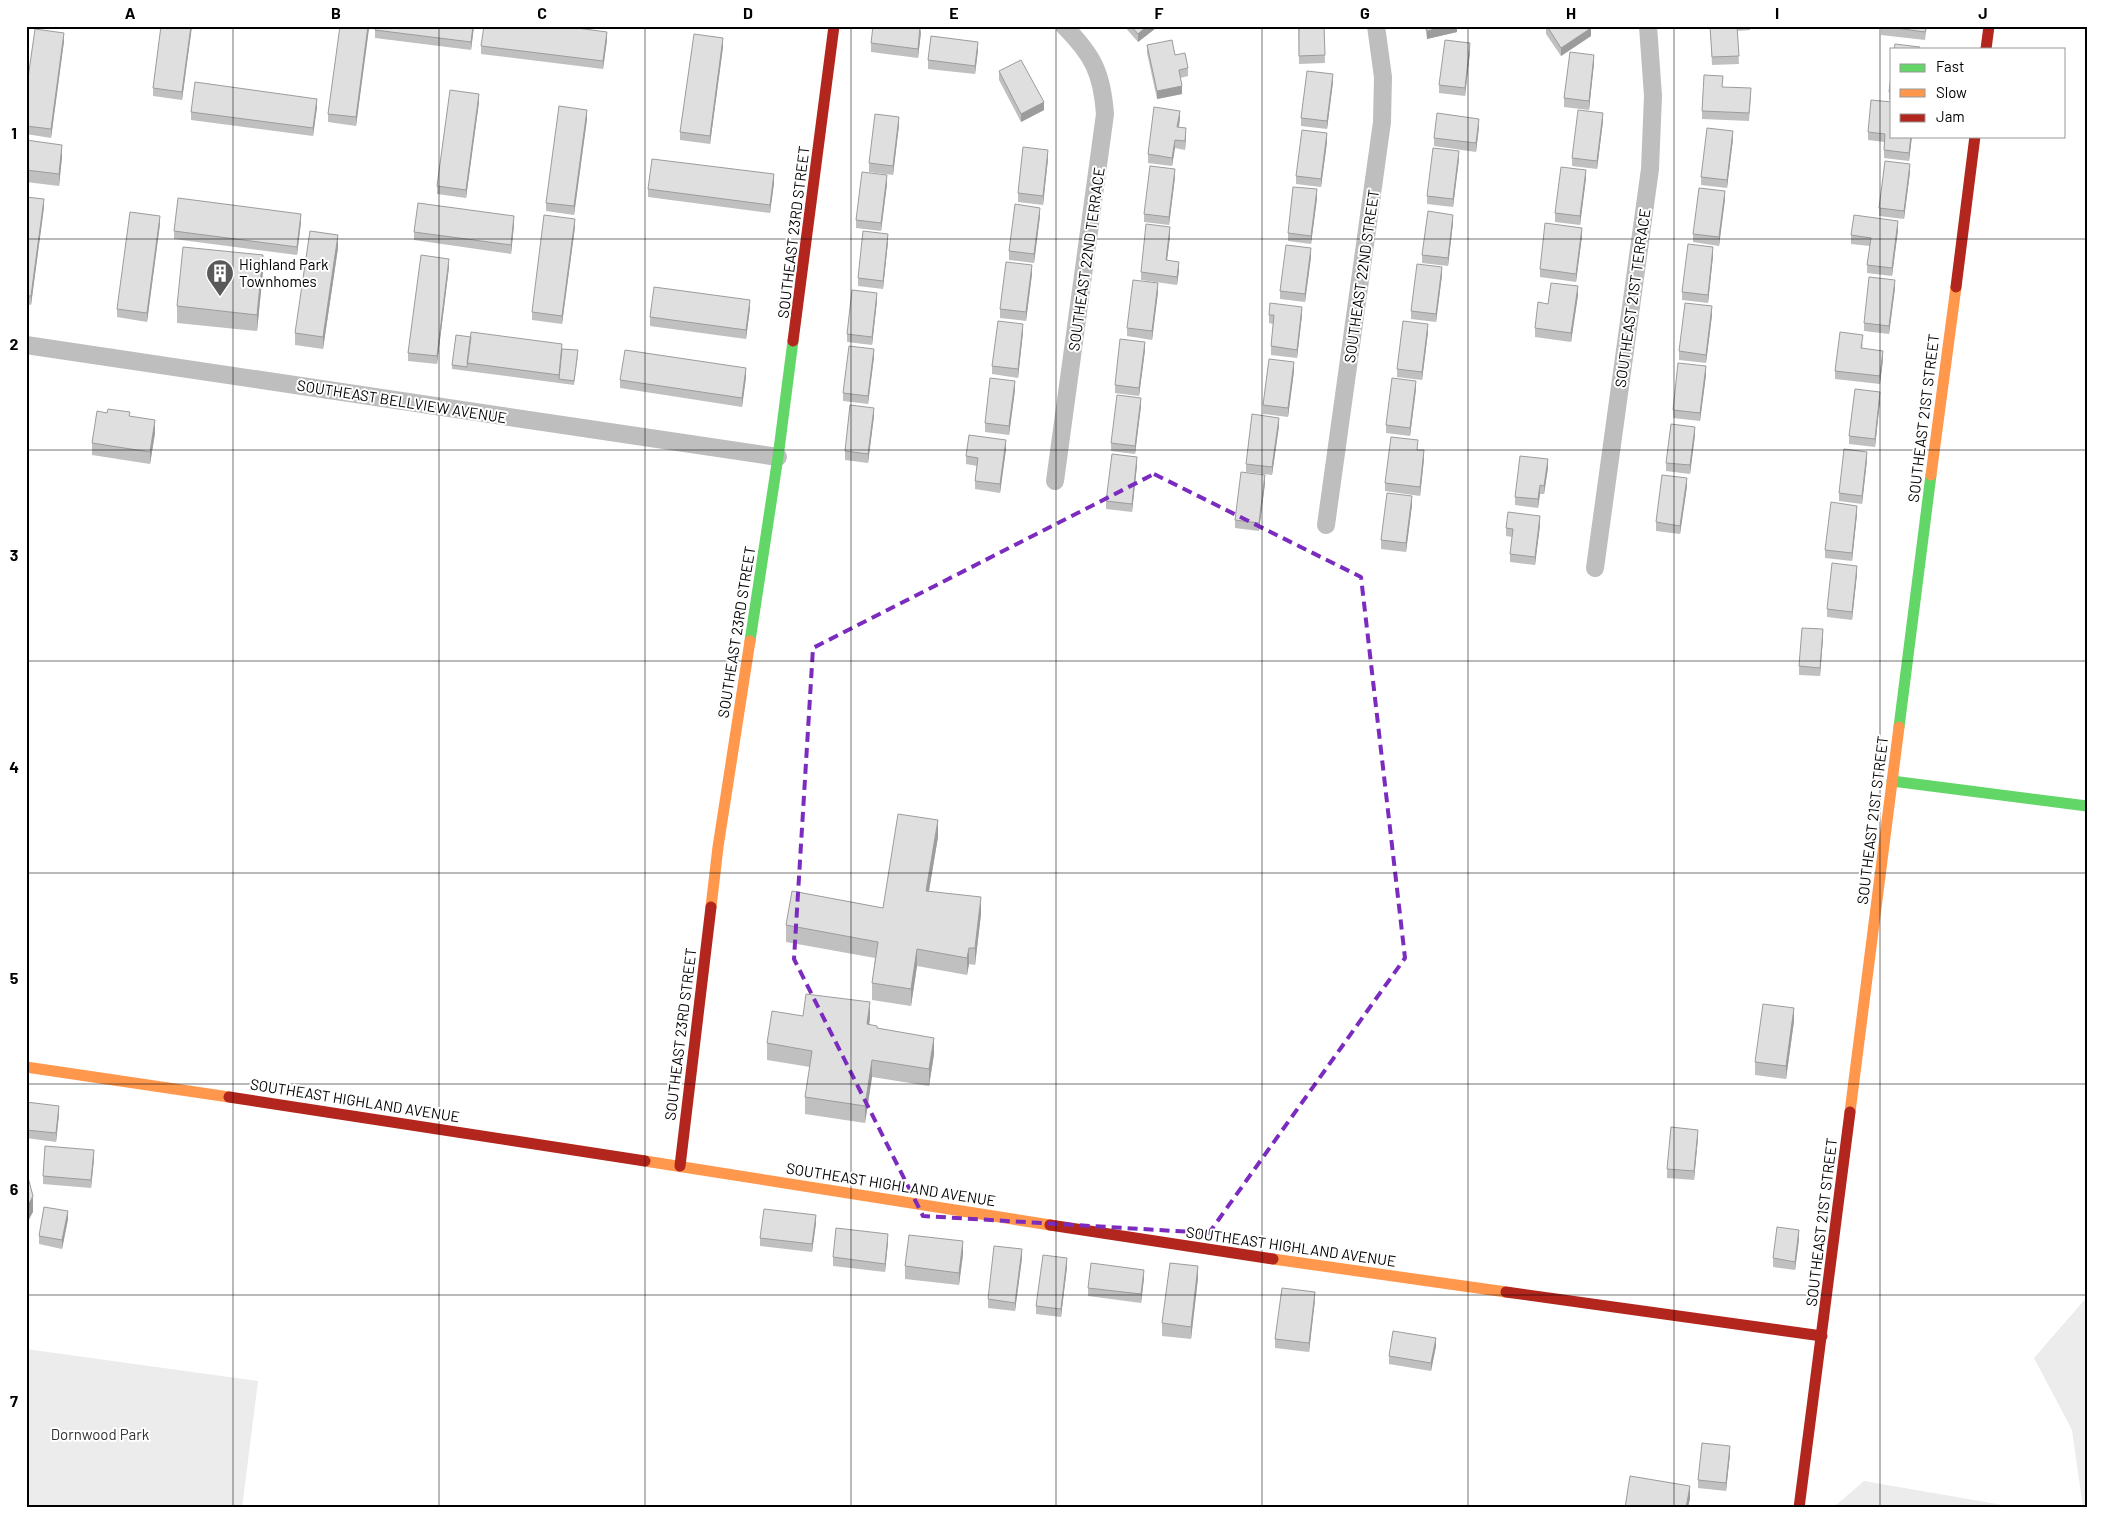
<svg xmlns="http://www.w3.org/2000/svg" width="2113" height="1534" font-family="Barlow,sans-serif">
<rect width="100%" height="100%" fill="#fff"/>
<path fill="#ececec" d="M2087,1297V1508H2083L2072,1430L2034,1358Z
M26,1349L258,1381L242,1508H26Z
M1864,1481L2020,1508H1851L1835,1506Z"/>
<g fill="none" stroke-linecap="round" stroke-linejoin="round">
<path stroke="#bebebe" stroke-width="18" d="M26,345L778,457
M1055,481L1105,114C1102,73 1093,55 1064,26
M1326,525L1382,122L1383,77L1376,26
M1595,568L1650,169L1653,96L1648,26"/>
<path stroke="#63d668" stroke-width="11" d="M750,641L778,457L793,341
M1899,727L1931,475
M1892,781L2087,806"/>
<path stroke="#ff974d" stroke-width="11" d="M1931,475L1956,287
M711,907L718,847L750,641
M26,1067L229,1097
M1850,1112L1899,727
M645,1161L1050,1225
M1273,1259L1506,1292"/>
<path stroke="#b3261e" stroke-width="11" d="M1986,49L1989,26
M1956,287L1975,136
M793,341L834,26
M229,1097L645,1161
M680,1166L711,907
M1050,1225L1273,1259
M1506,1292L1822,1336
M1799,1508L1850,1112"/>
</g>
<path fill="#c0c0c0" d="M192,26L182,100L153,96V88Z
M369,26L356,126L328,122V114Z
M474,26L471,50L375,38V30Z
M1124,26H1156V28L1138,42Z
M1298,26H1324L1325,63L1299,64Z
M1425,26H1457V32L1427,39Z
M1546,26H1591V36L1561,56L1546,34Z
M1710,26H1750V30L1737,31L1739,64L1712,65Z
M1881,26H1927L1925,40L1881,35Z
M921,32L918,58L871,52V43Z
M607,40L603,69L481,54V46Z
M64,41L51,138L26,134V92Z
M1147,45L1175,55L1188,68V76L1180,78L1182,94L1157,99L1147,53Z
M723,47L710,144L680,140V132Z
M978,50L975,74L928,69V60Z
M1470,52L1465,96L1439,93V85Z
M1594,63L1589,110L1564,107V98Z
M1892,67V100H1889V92Z
M999,71L1044,110L1021,122L999,80Z
M1333,82L1327,129L1301,126V118Z
M1723,87L1751,97L1749,121L1702,119V111Z
M479,102L466,198L437,194V186Z
M317,107L313,136L191,120V112Z
M587,119L574,215L546,211V203Z
M1180,119L1179,127L1186,137L1185,150L1175,148L1172,166L1148,163V154Z
M1603,121L1597,169L1572,166V158Z
M899,125L893,175L869,172V163Z
M1479,127L1476,152L1434,146V138Z
M1868,132L1912,136L1909,161L1884,158V142L1868,140Z
M1733,139L1727,188L1701,185V177Z
M26,140L62,157L59,186L26,182Z
M1327,142L1321,187L1296,184V176Z
M1048,159L1043,205L1018,202V193Z
M1459,159L1453,207L1427,204V196Z
M1910,172L1904,219L1879,216V208Z
M1175,177L1169,225L1144,222V214Z
M1586,178L1580,225L1555,222V213Z
M774,183L770,213L648,197V189Z
M887,184L881,231L856,228V220Z
M26,197L44,207L31,305L26,304Z
M1317,198L1311,244L1288,241V233Z
M1725,199L1719,246L1693,242V234Z
M1040,216L1034,263L1009,260V251Z
M301,222L297,255L174,239V231Z
M1453,223L1448,266L1422,263V255Z
M160,224L147,322L117,317V309Z
M514,225L511,254L414,240V232Z
M575,227L562,324L532,320V312Z
M1898,230L1892,276L1867,273V265L1870,246L1851,244V235Z
M1170,236L1167,260L1179,270L1177,285L1141,280V272Z
M1582,236L1576,282L1540,277V269Z
M888,242L883,289L858,286V278Z
M338,248L323,349L295,345V333Z
M1713,256L1708,303L1682,300V292Z
M1311,257L1305,302L1280,299V291Z
M449,267L437,364L408,361V353Z
M263,271L257,331L177,323V306Z
M1032,274L1026,321L1000,318V309Z
M1442,275L1436,322L1411,319V311Z
M1895,288L1889,334L1864,331V323Z
M1158,292L1152,340L1127,336V328Z
M1578,295L1571,342L1535,337V328L1548,304Z
M877,301L872,345L847,342V334Z
M750,308L746,339L650,326V317Z
M1269,315H1302L1297,358L1271,355V346L1273,324L1269,323Z
M1712,315L1706,363L1679,360V351Z
M1023,332L1018,378L992,374V366Z
M1428,332L1422,380L1397,377V369Z
M1863,343L1862,348L1883,359L1880,384L1835,379V371Z
M562,349L578,355L574,385L452,369V365Z
M1145,350L1139,396L1115,393V385Z
M874,357L868,404L843,401V393Z
M1294,371L1288,417L1263,414V405Z
M1706,375L1700,421L1673,418V410Z
M746,377L742,407L620,388V380Z
M1416,389L1410,436L1386,433V425Z
M1015,390L1009,435L985,432V423Z
M1880,401L1875,447L1849,444V436Z
M1141,406L1135,454L1111,451V443Z
M130,416L155,433L150,464L92,455V443Z
M874,416L868,463L845,460V451Z
M1279,426L1272,475L1246,472V464Z
M1695,435L1690,474L1666,471V463Z
M1006,449L1000,493L975,489V481L977,466L966,464V456Z
M1418,450L1424,459L1420,496L1385,491V483Z
M1867,460L1862,504L1839,501V493Z
M1137,465L1132,512L1106,509V501Z
M1548,468L1544,494H1540L1538,508L1515,505V497Z
M1265,483L1259,531L1235,528V520Z
M1687,486L1680,534L1656,531V522Z
M1412,505L1406,552L1381,549V540Z
M1857,514L1852,561L1825,558V550Z
M1540,525L1535,565L1510,562V554L1512,537L1506,536V528Z
M1857,574L1852,620L1827,617V609Z
M1823,638L1820,676L1799,675V666Z
M938,837L929,891L981,914L975,965L969,964L967,975L917,966L911,1006L872,1000V983L875,958L786,942V925L883,908Z
M870,1018L869,1025L934,1054L929,1086L872,1077L865,1123L805,1114V1097L810,1067L767,1060V1043Z
M1794,1021L1786,1079L1755,1075V1062Z
M26,1102L59,1114L56,1142L26,1138Z
M1698,1138L1694,1180L1667,1178V1169Z
M94,1159L91,1188L43,1184V1176Z
M68,1219L62,1249L39,1244V1236Z
M816,1223L812,1252L760,1246V1238Z
M1799,1239L1795,1270L1773,1267V1258Z
M888,1242L885,1272L833,1266V1257Z
M963,1254L959,1285L905,1279V1266Z
M1022,1258L1015,1311L988,1308V1299Z
M1067,1267L1061,1317L1036,1314V1306Z
M1144,1278L1141,1303L1088,1296V1288Z
M1198,1278L1191,1339L1162,1336V1323Z
M1315,1300L1309,1352L1275,1348V1339Z
M1436,1346L1431,1371L1389,1364V1356Z
M1730,1454L1726,1491L1698,1488V1480Z"/>
<path fill="#9c9c9c" d="M191,26H192L182,100V92Z
M368,26H369V29L356,126V117Z
M473,26H474L471,50V42Z
M921,26V32L918,58V49Z
M1147,26H1156V28L1138,42V34Z
M1447,26H1457V32L1427,39V31Z
M1591,28V36L1561,56V48Z
M607,32V40L603,69V61Z
M64,33V41L51,138V129Z
M723,38V47L710,144V136Z
M978,42V50L975,74V66Z
M1470,43V52L1465,96V88Z
M1594,55V63L1589,110V101Z
M1333,74V82L1327,129V121Z
M1182,86V94L1157,99V91Z
M479,94V102L466,198V190Z
M317,99V107L313,136V128Z
M1044,102V110L1021,122V114Z
M587,110V119L574,215V206Z
M1180,111V119L1177,135V127Z
M1603,113V121L1597,169V161Z
M899,117V125L893,175V166Z
M1479,119V127L1476,152V143Z
M1186,128V137L1185,150V141Z
M1733,131V139L1727,188V180Z
M1327,133V142L1321,187V179Z
M1911,136H1912L1909,161V153Z
M1175,140V148L1172,166V158Z
M62,145V157L59,186V174Z
M1048,150V159L1043,205V196Z
M1459,151V159L1453,207V199Z
M1910,164V172L1904,219V211Z
M1175,169V177L1169,225V217Z
M1586,170V178L1580,225V216Z
M774,174V183L770,213V205Z
M887,175V184L881,231V223Z
M1317,189V198L1311,244V236Z
M1725,191V199L1719,246V237Z
M44,199V207L31,305V296Z
M1040,208V216L1034,263V254Z
M301,214V222L297,255V247Z
M1453,215V223L1448,266V258Z
M160,216V224L147,322V313Z
M514,216V225L511,254V245Z
M575,219V227L562,324V316Z
M1898,221V230L1892,276V268Z
M1170,227V236L1166,268V260Z
M1582,228V236L1576,282V274Z
M888,234V242L883,289V281Z
M338,235V248L323,349V337Z
M1713,247V256L1708,303V295Z
M1311,248V257L1305,302V294Z
M263,255V271L257,331V315Z
M449,259V267L437,364V356Z
M1179,262V270L1177,285V277Z
M1032,265V274L1026,321V312Z
M1442,267V275L1436,322V314Z
M1895,280V288L1889,334V326Z
M1158,283V292L1152,340V331Z
M1578,286V295L1571,342V333Z
M877,293V301L872,345V337Z
M750,300V308L746,339V330Z
M1712,306V315L1706,363V355Z
M1302,307V315L1297,358V350Z
M1023,324V332L1018,378V369Z
M1428,324V332L1422,380V372Z
M1145,342V350L1139,396V388Z
M874,349V357L868,404V396Z
M1883,351V359L1880,384V376Z
M1294,362V371L1288,417V408Z
M1706,366V375L1700,421V413Z
M746,368V377L742,407V398Z
M1015,381V390L1009,435V426Z
M1416,381V389L1410,436V428Z
M1880,392V401L1875,447V439Z
M1141,398V406L1135,454V446Z
M874,408V416L868,463V454Z
M1279,418V426L1272,475V467Z
M155,420V433L150,464V452Z
M1695,427V435L1690,474V465Z
M1006,440V449L1000,493V484Z
M1424,450V459L1420,496V487Z
M1867,452V460L1862,504V496Z
M1137,457V465L1132,512V504Z
M1548,459V468L1544,494V486Z
M1265,475V483L1259,531V523Z
M1687,478V486L1680,534V526Z
M1540,485V494L1538,508V499Z
M1412,496V505L1406,552V543Z
M1857,506V514L1852,561V553Z
M1540,516V525L1535,565V557Z
M1857,566V574L1852,620V612Z
M1823,629V638L1820,676V668Z
M938,820V837L926,908V891Z
M981,897V914L975,965V948Z
M969,948V964L967,975V958Z
M917,949V966L911,1006V989Z
M870,1002V1018L867,1041V1024Z
M1794,1008V1021L1786,1079V1066Z
M934,1038V1054L929,1086V1069Z
M872,1060V1077L865,1123V1106Z
M59,1106V1114L56,1142V1133Z
M1698,1130V1138L1694,1180V1171Z
M94,1150V1159L91,1188V1180Z
M33,1196V1212L26,1225V1209Z
M68,1211V1219L62,1249V1240Z
M816,1215V1223L812,1252V1244Z
M1799,1230V1239L1795,1270V1262Z
M888,1234V1242L885,1272V1264Z
M963,1241V1254L959,1285V1273Z
M1022,1249V1258L1015,1311V1303Z
M1067,1258V1267L1061,1317V1309Z
M1198,1266V1278L1191,1339V1327Z
M1144,1270V1278L1141,1303V1294Z
M1315,1292V1300L1309,1352V1343Z
M1436,1338V1346L1431,1371V1363Z
M1730,1446V1454L1726,1491V1483Z
M1690,1486V1499L1688,1508H1686Z"/>
<path fill="#dfdfdf" stroke="#9c9c9c" d="M161,26H191L182,92L153,88Z
M340,26H368L356,117L328,114Z
M376,26H473L471,42L375,30Z
M484,26H562L607,32L603,61L481,46Z
M873,26H920L918,49L871,43Z
M1131,26H1147L1138,34Z
M1299,26H1324L1325,55L1299,56Z
M1426,26H1447L1427,31Z
M1547,26H1591V28L1561,48Z
M1710,26H1737L1739,56L1712,57Z
M1881,26H1926L1925,32Z
M35,29L64,33L51,129L26,126V92Z
M694,34L723,38L710,136L680,132Z
M931,36L978,42L975,66L928,60Z
M1172,40L1175,55L1185,53L1188,68L1179,70L1182,86L1157,91L1147,45Z
M1445,40L1470,43L1465,88L1439,85Z
M1895,44L1920,47L1919,49H1894Z
M1570,52L1594,55L1589,101L1564,98Z
M1021,60L1044,102L1021,114L999,71Z
M1892,67V92H1889Z
M1307,71L1333,74L1327,121L1301,118Z
M1704,75L1723,76L1722,87L1751,88L1749,113L1702,111Z
M195,82L317,99L313,128L191,112Z
M450,90L479,94L466,190L437,186Z
M1871,100L1892,102V136H1911L1909,153L1884,150L1885,134L1868,132Z
M559,106L587,110L574,206L546,203Z
M1154,107L1180,111L1177,127L1186,128L1185,141L1175,140L1172,158L1148,154Z
M1578,110L1603,113L1597,161L1572,158Z
M1437,113L1479,119L1476,143L1434,138Z
M875,114L899,117L893,166L869,163Z
M1707,128L1733,131L1727,180L1701,177Z
M1302,130L1327,133L1321,179L1296,176Z
M26,140L62,145L59,174L26,170Z
M1023,147L1048,150L1043,196L1018,193Z
M1433,148L1459,151L1453,199L1427,196Z
M652,159L774,174L770,205L648,189Z
M1885,161L1910,164L1904,211L1879,208Z
M1150,166L1175,169L1169,217L1144,214Z
M1561,167L1586,170L1580,216L1555,213Z
M862,172L887,175L881,223L856,220Z
M1293,187L1317,189L1311,236L1288,233Z
M1699,188L1725,191L1719,237L1693,234Z
M26,197L44,199L31,296H26Z
M178,198L301,214L297,247L174,231Z
M418,203L514,216L511,245L414,232Z
M1015,204L1040,208L1034,254L1009,251Z
M1428,211L1453,215L1448,258L1422,255Z
M130,212L160,216L147,313L117,309Z
M544,215L575,219L562,316L532,312Z
M1854,215L1898,221L1892,268L1867,265L1871,238L1851,235Z
M1545,223L1582,228L1576,274L1540,269Z
M1146,224L1170,227L1166,260L1179,262L1177,277L1141,272Z
M310,231L338,235L323,337L295,333Z
M863,231L888,234L883,281L858,278Z
M1688,244L1713,247L1708,295L1682,292Z
M1286,245L1311,248L1305,294L1280,291Z
M183,247L263,255L257,315L177,306Z
M421,255L449,259L437,356L408,353Z
M1006,262L1032,265L1026,312L1000,309Z
M1417,264L1442,267L1436,314L1411,311Z
M1869,277L1895,280L1889,326L1864,323Z
M1133,280L1158,283L1152,331L1127,328Z
M1551,283L1578,286L1571,333L1535,328L1538,302L1548,304Z
M654,287L750,300L746,330L650,317Z
M852,290L877,293L872,337L847,334Z
M1270,303L1302,307L1297,350L1271,346L1274,315H1269Z
M1685,303L1712,306L1706,355L1679,351Z
M998,321L1023,324L1018,369L992,366Z
M1403,321L1428,324L1422,372L1397,369Z
M471,332L562,344L559,375L467,363Z
M1840,332L1863,335L1861,348L1883,351L1880,376L1835,371Z
M456,335L471,337L467,367L452,365Z
M1120,339L1145,342L1139,388L1115,385Z
M849,346L874,349L868,396L843,393Z
M562,349L578,350L574,381L559,379Z
M625,350L746,368L742,398L620,380Z
M1269,359L1294,362L1288,408L1263,405Z
M1678,363L1706,366L1700,413L1673,410Z
M990,378L1015,381L1009,426L985,423Z
M1392,378L1416,381L1410,428L1386,425Z
M1855,389L1880,392L1875,439L1849,436Z
M1117,395L1141,398L1135,446L1111,443Z
M850,405L874,408L868,454L845,451Z
M108,409L130,412L129,416L155,420L150,452L92,443L97,411L107,413Z
M1252,414L1279,418L1272,467L1246,464Z
M1671,424L1695,427L1690,465L1666,463Z
M969,435L1006,440L1000,484L975,481L978,458L966,456Z
M1391,437L1418,440L1417,450H1424L1420,487L1385,483Z
M1844,449L1867,452L1862,496L1839,493Z
M1112,454L1137,457L1132,504L1106,501Z
M1520,456L1548,459L1544,486L1540,485L1538,499L1515,497Z
M1241,472L1265,475L1259,523L1235,520Z
M1662,475L1687,478L1680,526L1656,522Z
M1387,493L1412,496L1406,543L1381,540Z
M1831,502L1857,506L1852,553L1825,550Z
M1508,512L1540,516L1535,557L1510,554L1513,529L1506,528Z
M1832,563L1857,566L1852,612L1827,609Z
M1802,628L1823,629L1820,668L1799,666Z
M898,814L938,820L926,891L981,897L975,948H969L967,958L917,949L911,989L872,983L878,942L786,925L792,891L883,908Z
M806,994L870,1002L867,1024L877,1026V1028L934,1038L929,1069L872,1060L865,1106L805,1097L812,1051L767,1043L772,1011L803,1016Z
M1763,1004L1794,1008L1786,1066L1755,1062Z
M26,1102L59,1106L56,1133L26,1130Z
M1671,1127L1698,1130L1694,1171L1667,1169Z
M45,1146L94,1150L91,1180L43,1176Z
M26,1170L33,1196L26,1209Z
M44,1207L68,1211L62,1240L39,1236Z
M764,1209L816,1215L812,1244L760,1238Z
M1777,1227L1799,1230L1795,1262L1773,1258Z
M836,1228L888,1234L885,1264L833,1257Z
M909,1235L963,1241L959,1273L905,1266Z
M994,1246L1022,1249L1015,1303L988,1299Z
M1043,1255L1067,1258L1061,1309L1036,1306Z
M1091,1263L1144,1270L1141,1294L1088,1288Z
M1170,1263L1198,1266L1191,1327L1162,1323Z
M1282,1288L1315,1292L1309,1343L1275,1339Z
M1393,1331L1436,1338L1431,1363L1389,1356Z
M1702,1443L1730,1446L1726,1483L1698,1480Z
M1630,1476L1690,1486L1686,1508H1625Z"/>
<path fill="none" stroke="#7b2cbf" stroke-width="4" stroke-dasharray="10 6" stroke-linejoin="round" d="M1154,474L1361,577L1405,958L1209,1233L923,1216L794,959L813,648Z"/>
<path fill="none" stroke="#000" stroke-width="1" stroke-opacity="0.55" d="M233,26V1508M439,26V1508M645,26V1508M851,26V1508M1056,26V1508M1262,26V1508M1468,26V1508M1674,26V1508M1880,26V1508M26,239H2087M26,450H2087M26,661H2087M26,873H2087M26,1084H2087M26,1295H2087"/>
<defs>
<g id="building-pin" transform="scale(1.4375)"><path d="M0 17L-7.5 6A9.5 9.5 0 1 1 7.5 6Z" fill="#595959" stroke="#fff"/><path d="M-4-6H4V6H1V3H-1V6H-4ZM-2.5-4.3h1.7v1.8h-1.7ZM.8-4.3h1.7v1.8H.8ZM-2.5-1h1.7V.8h-1.7ZM.8-1h1.7V.8H.8Z" fill="#fff"/></g>
</defs>
<g fill-rule="evenodd">
<use href="#building-pin" x="220" y="273"/>
</g>
<g text-anchor="middle" dominant-baseline="central" stroke-width="4" stroke-linejoin="round" paint-order="stroke">
<g font-size="15" fill="#000" stroke="#fff">
<text transform="translate(793 232) rotate(-83)">SOUTHEAST 23RD STREET</text>
<text transform="translate(1086 259) rotate(-82)">SOUTHEAST 22ND TERRACE</text>
<text transform="translate(1361 276) rotate(-82)">SOUTHEAST 22ND STREET</text>
<text transform="translate(1632 298) rotate(-82)">SOUTHEAST 21ST TERRACE</text>
<text transform="translate(402 401) rotate(9)">SOUTHEAST BELLVIEW AVENUE</text>
<text transform="translate(1923 418) rotate(-83)">SOUTHEAST 21ST STREET</text>
<text transform="translate(736 632) rotate(-81)">SOUTHEAST 23RD STREET</text>
<text transform="translate(1872 820) rotate(-83)">SOUTHEAST 21ST STREET</text>
<text transform="translate(680 1034) rotate(-83)">SOUTHEAST 23RD STREET</text>
<text transform="translate(355 1100) rotate(9)">SOUTHEAST HIGHLAND AVENUE</text>
<text transform="translate(891 1184) rotate(9)">SOUTHEAST HIGHLAND AVENUE</text>
<text transform="translate(1821 1222) rotate(-83)">SOUTHEAST 21ST STREET</text>
<text transform="translate(1291 1246) rotate(8)">SOUTHEAST HIGHLAND AVENUE</text>
</g>
<g font-size="15" fill="#000" stroke="#fff" text-anchor="start">
<text x="239" y="264">Highland Park<tspan x="239" dy="17">Townhomes</tspan></text>
</g>
<g font-size="15" fill="#333" stroke="#fff">
<text x="100" y="1434">Dornwood Park</text>
</g>
</g>
<rect width="2113" height="1534" fill="none" stroke="#ffffff" stroke-width="55"/>
<rect x="1890" y="48" width="175" height="90" fill="#ffffff" stroke="#999999"/>
<rect x="1900" y="64" width="25" height="8" fill="#63d668" stroke="#999999"/>
<text x="1936" y="72" font-size="15" fill="#000000">Fast</text>
<rect x="1900" y="89" width="25" height="8" fill="#ff974d" stroke="#999999"/>
<text x="1936" y="98" font-size="15" fill="#000000">Slow</text>
<rect x="1900" y="114" width="25" height="8" fill="#b3261e" stroke="#999999"/>
<text x="1936" y="122" font-size="15" fill="#000000">Jam</text>
<rect x="28" y="28" width="2058" height="1478" fill="none" stroke="#000" stroke-width="2"/>
<g font-size="16" text-anchor="middle" font-weight="bold" fill="#000">
<text x="130" y="19">A</text>
<text x="336" y="19">B</text>
<text x="542" y="19">C</text>
<text x="748" y="19">D</text>
<text x="954" y="19">E</text>
<text x="1159" y="19">F</text>
<text x="1365" y="19">G</text>
<text x="1571" y="19">H</text>
<text x="1777" y="19">I</text>
<text x="1983" y="19">J</text>
<text x="14" y="139">1</text>
<text x="14" y="350">2</text>
<text x="14" y="561">3</text>
<text x="14" y="773">4</text>
<text x="14" y="984">5</text>
<text x="14" y="1195">6</text>
<text x="14" y="1407">7</text>
</g>
</svg>
